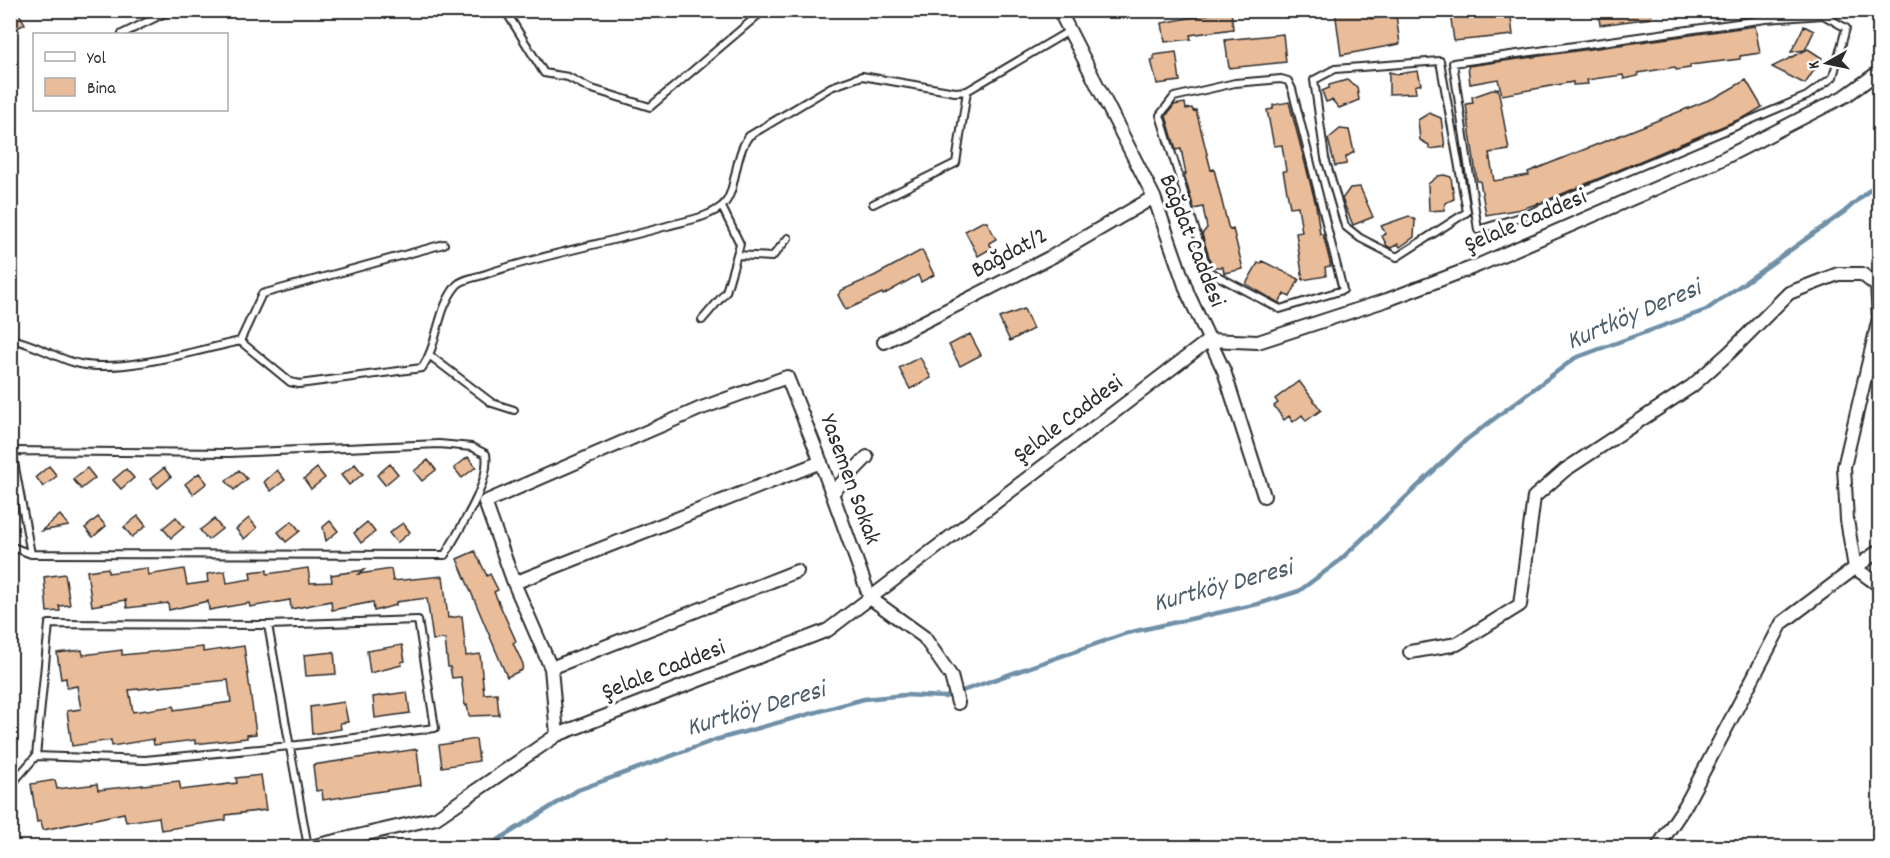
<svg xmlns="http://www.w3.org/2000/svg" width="1890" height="858" font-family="Dekko,sans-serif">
<rect width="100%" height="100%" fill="#fff"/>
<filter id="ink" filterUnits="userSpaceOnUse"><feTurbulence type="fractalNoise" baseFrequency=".0167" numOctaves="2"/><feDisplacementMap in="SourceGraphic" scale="12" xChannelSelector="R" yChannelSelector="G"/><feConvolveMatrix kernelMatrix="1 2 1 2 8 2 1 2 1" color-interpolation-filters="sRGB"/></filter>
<g filter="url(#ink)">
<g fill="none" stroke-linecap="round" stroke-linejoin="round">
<path stroke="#6f90a8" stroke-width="4.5" d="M485,848L578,790L715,740L864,699L905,695L945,697L1127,633L1258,604L1299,591L1338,562L1466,440L1575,358L1706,310L1844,212L1880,181"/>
</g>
<path fill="#eabd9a" stroke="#2b2b2b" stroke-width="1.5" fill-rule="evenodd" d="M10,10H17L25,24L10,32Z
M1231,10L1233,29L1190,35L1191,39L1165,42L1162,23Z
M1335,10H1369L1370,19L1396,15L1400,44L1341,55Z
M1464,10H1510L1513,35L1454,41L1450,12Z
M1598,10H1651L1652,18L1600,25Z
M1755,26L1760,53L1740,56V59L1690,65V68L1676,70L1675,67L1638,73V76L1624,79L1623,75L1600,78L1587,80L1588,84L1573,85V82L1502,95L1498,79L1470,84L1468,66Z
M1804,26L1814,31L1805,50L1791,52Z
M1283,34L1286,62L1229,68L1225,40Z
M1808,49L1822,58L1805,84L1772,67Z
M1176,52L1180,81L1157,84L1151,60H1154V55Z
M1418,71L1421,84L1415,86L1416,93L1389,94V72L1397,74Z
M1347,80L1357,87L1359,100L1339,108L1332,100L1326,102L1322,91L1329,88V85Z
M1746,80L1762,107L1747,116L1543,202L1521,209L1486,215L1480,181H1477L1466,104L1473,103L1472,97L1498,88L1509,150L1489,153L1494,181L1529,175L1528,172L1716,97Z
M1289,102L1316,205L1320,234H1323L1331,266L1325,267L1326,276L1303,280L1296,233L1302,232L1298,206L1290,207L1283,171H1286L1282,145L1274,146L1267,110L1273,109V105Z
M1185,103L1186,109L1192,108L1193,111L1196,110L1211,170L1214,169L1228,226L1230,230L1233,229L1243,269L1224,273L1223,267H1212L1202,234L1207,228L1203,207L1194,209L1184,174H1186L1181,149L1176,150L1166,116L1174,105Z
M1429,113L1441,118L1445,147L1429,149V145L1420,140L1418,120Z
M1340,129L1349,130L1354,152L1346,157V164L1335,166L1328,139Z
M1444,175L1451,177L1454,199L1445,203L1444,210L1429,211L1428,184L1438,176Z
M1360,187L1373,217L1353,225L1342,199L1350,188Z
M1409,216L1415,220L1414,237L1400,247L1398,244L1391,248L1387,246L1382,236L1386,234L1381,226Z
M982,222H987L996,239L989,243L992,248L978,256L965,231Z
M922,250L934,275L921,282L918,275L883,295L882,293L846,310L838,295L842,290L874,276Z
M1262,261L1299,279L1290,297L1284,294L1279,303L1246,284L1258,263L1261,264Z
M1024,309L1033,329L1010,341L999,318Z
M970,334L981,355L960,366L949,345Z
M920,357L931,378L910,389L899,368Z
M1299,381L1321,410L1306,421L1302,415L1293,422L1289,416L1284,420L1274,406L1278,403L1275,399Z
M468,457L476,467L462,478L454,468Z
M428,460L436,470L422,481L414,471Z
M355,464L363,474L349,485L341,475Z
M390,464L398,474L385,485L377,475Z
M49,466L57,476L43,487L36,477Z
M87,468L95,478L81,489L73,479Z
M164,468L171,477L158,488L150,479Z
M317,468L325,478L311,489L304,479Z
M126,469L134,478L121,489L113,480Z
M239,470L247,479L234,490L226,481Z
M277,470L285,480L271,491L264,482Z
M199,473L207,483L193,494L185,484Z
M60,515L69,526L41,531Z
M138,516L146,526L132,537L124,527Z
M98,517L106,526L93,537L85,528Z
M176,517L184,527L171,538L163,528Z
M249,518L257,528L244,539L236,529Z
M214,519L222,529L208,540L200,530Z
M292,521L300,531L286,542L278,532Z
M330,521L338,531L326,541L323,527Z
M367,522L375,532L361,543L354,533Z
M403,523L410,532L397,543L389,533Z
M475,551L487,576L490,574L498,590L494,592L516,641L513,643L523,664L522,670L507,677L457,559Z
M108,568V573L147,568L148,575L184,569L187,585L208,582L207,574L225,571L227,583L251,579L250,572L267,570V574L308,568L310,583L332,582L331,575L364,570L359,574L391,569L393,581L443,576L448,618L462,616L466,656L480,654L484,694L497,693L499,715L469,716L467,705L465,706L461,677L452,678L450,667H448L445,639L433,640L427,598L396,602V605L374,611L373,602L332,610L331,601L291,609L290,600L250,607L249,603L209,610L208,601L169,610L168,603L127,608L126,600L92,606L87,571Z
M65,574L70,605L59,606L60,611L47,612L44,577Z
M402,645L405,661L401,662L402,665L370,673L367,651Z
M244,646L256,734L247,735V738L195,744V740L154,745L153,739L112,746L111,740L72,746L67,711L81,709L77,686L67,688L66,678L61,679L57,653L82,650L83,655L122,650V655L203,647V652ZM228,680L231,702L174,710V706L133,712L129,690Z
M334,652L336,674L306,676L304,655Z
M407,692L410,713L375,718L373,697Z
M344,702L348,722L340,723L341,729L312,734L310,707Z
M476,739L479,761L442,767L439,745Z
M417,749L421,785L323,800L322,790L316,791L313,765Z
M261,775L266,810L226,815V820L161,830L159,817L126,822L124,813L43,830L41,821L37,822L31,784L55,780L57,789L97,784L98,790L179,781L181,790L237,783L236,778Z"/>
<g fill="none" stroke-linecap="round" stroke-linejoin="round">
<g stroke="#2b2b2b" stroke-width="10">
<path id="service" d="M505,10L544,73L568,77L589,88L650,107L764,10
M1152,12L1157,10
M1823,15L1846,28L1833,77L1807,96L1523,216L1478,230L1453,63L1766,19Z
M122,34L171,10
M1440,61L1467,212L1397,257L1360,238L1345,226L1325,158L1314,80L1335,69Z
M1281,79L1288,81L1292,89L1343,290L1280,309L1208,271L1160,115L1174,97L1235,83Z
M873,204L956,163L967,91
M737,255L772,257L788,238
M702,320L726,292L740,244L722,207
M10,339C35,343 56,359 80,364C125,373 195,351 240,341L290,382L299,384L422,368C439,343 436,310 457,285C462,279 478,277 486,274C545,254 607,243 667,226C684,221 708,218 722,206C737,194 733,157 749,136L831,87L862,76L955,92L967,91L1069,31
M240,341L262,294L444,244
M429,355L492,403L514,410
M10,546L31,554L445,555C459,529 491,484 486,454L472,447L439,444L229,453L12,451L31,554
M268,625L418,620L435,728L290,746L145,760L36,756L49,624L268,625L308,847
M10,786L36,756"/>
</g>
<g stroke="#2b2b2b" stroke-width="16">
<path id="minor" d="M1059,10L1154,197L1188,294L1224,371L1264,496
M884,342L1053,256L1154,197
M832,493L867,457
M514,583L821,462
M1410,652L1457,644L1520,605L1534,497L1565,470L1692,386L1730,352L1789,293L1838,274H1862L1877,286L1879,318L1844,467L1847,520L1855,568L1880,550
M551,668L797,571
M557,735L551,668L514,583L485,502L699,409L787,377L817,452L870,598L924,637L951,676L958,703
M305,848L436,818L557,735L828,630L1209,340L1258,342L1387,300L1479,265L1716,162L1847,95L1880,71
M1657,848L1685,806L1782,623L1855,568L1880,586"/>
</g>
<use href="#service" stroke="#fff" stroke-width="6"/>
<use href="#minor" stroke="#fff" stroke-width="12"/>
</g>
</g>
<g text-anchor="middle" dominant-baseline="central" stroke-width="6" stroke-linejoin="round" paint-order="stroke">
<g font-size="24" fill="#2b2b2b" stroke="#fff">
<text transform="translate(1526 222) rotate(-23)">Şelale Caddesi</text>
<text transform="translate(1191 241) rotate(68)">Bağdat Caddesi</text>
<text transform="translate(1010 254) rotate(-28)">Bağdat/2</text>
<text transform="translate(1069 420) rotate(-37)">Şelale Caddesi</text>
<text transform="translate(849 480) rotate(70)">Yasemen Sokak</text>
<text transform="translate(664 671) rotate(-21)">Şelale Caddesi</text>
</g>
<g font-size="26" font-style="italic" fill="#4d5e6a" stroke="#fff">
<text transform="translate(1634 316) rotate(-23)">Kurtköy Deresi</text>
<text transform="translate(1223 587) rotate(-15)">Kurtköy Deresi</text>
<text transform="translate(756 710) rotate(-16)">Kurtköy Deresi</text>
</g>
</g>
<rect width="1890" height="858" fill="none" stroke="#fff" stroke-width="36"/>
<rect x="18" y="18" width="1854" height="822" fill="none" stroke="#2b2b2b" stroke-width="2" filter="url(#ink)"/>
<rect x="33" y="33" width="195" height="78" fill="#ffffff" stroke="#aaaaaa" stroke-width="1.5"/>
<rect x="45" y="52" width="30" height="9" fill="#ffffff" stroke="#aaaaaa" stroke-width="1.5"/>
<text x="87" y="63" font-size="18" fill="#2b2b2b">Yol</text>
<rect x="45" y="78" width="30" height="18" fill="#eabd9a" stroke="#aaaaaa" stroke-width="1.5"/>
<text x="87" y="93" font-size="18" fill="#2b2b2b">Bina</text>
<g transform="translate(1827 63) rotate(261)" stroke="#ffffff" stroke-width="4.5" paint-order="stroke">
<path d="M0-4.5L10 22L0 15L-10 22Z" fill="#2b2b2b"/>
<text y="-9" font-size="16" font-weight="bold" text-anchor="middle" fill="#2b2b2b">K</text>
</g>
</svg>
